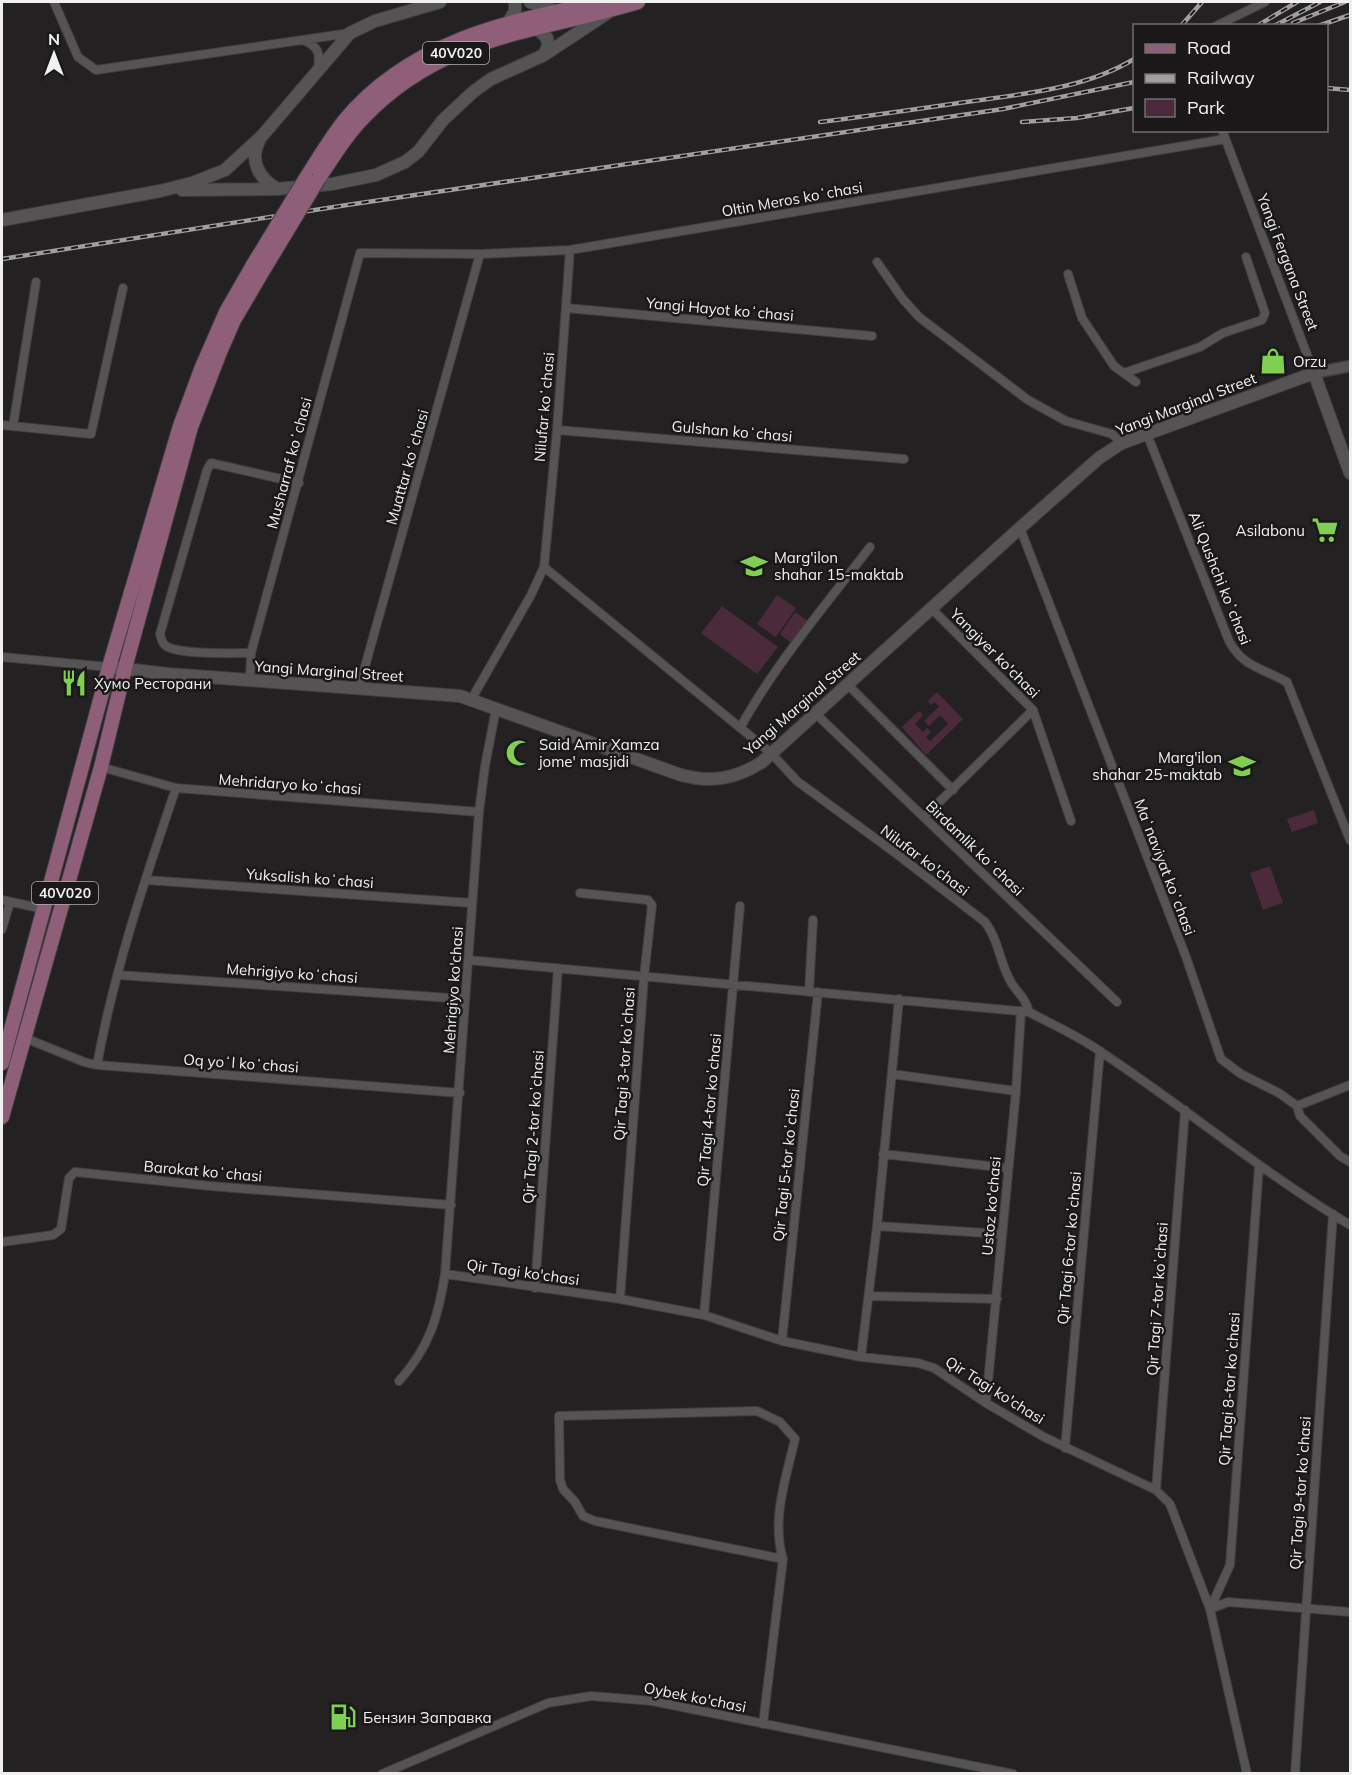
<svg xmlns="http://www.w3.org/2000/svg" width="1352" height="1775" font-family="Mulish,sans-serif">
<rect width="100%" height="100%" fill="#242122"/>
<path fill="#4b2a3c" d="M777,595L796,608L776,637L757,624Z
M722,606L778,647L757,674L701,633Z
M795,612L807,620L791,643L780,634Z
M937,692L963,719L926,755L902,727L919,711L923,715L915,724L923,732L927,728L931,732L926,737L930,741L948,724L940,715L929,726L924,721L939,707L935,702L931,705L928,701Z
M1314,810L1318,823L1292,832L1287,819Z
M1270,866L1283,903L1263,910L1250,873Z"/>
<g fill="none" stroke-linecap="round" stroke-linejoin="round">
<g stroke="#3f3d3e" stroke-width="10">
<path id="minor" d="M54,2L78,57L96,70L350,33
M1216,26L1265,2
M305,41C319,47 320,54 318,68
M1222,130L1314,373
M877,262L902,298L919,317L1028,400L1066,421L1112,434L1122,443
M1068,274L1082,318L1114,366L1136,382
M566,308L872,336
M1124,373L1200,347L1223,333L1262,320L1265,313L1246,257
M2,425L91,434L123,288
M13,426L36,282
M557,430L904,459
M1147,434L1229,641C1243,667 1262,668 1287,682L1350,840
M1020,528L1186,957L1221,1059L1241,1074L1279,1093L1297,1106L1300,1116L1340,1156L1350,1162
M544,567L771,753L797,781L898,855L985,922C1000,942 999,963 1012,984C1019,994 1026,999 1029,1012
M251,653C232,653 180,655 166,646C162,643 161,639 160,634L207,470L211,463L299,483
M2,657L109,667
M250,680L251,653L360,253L480,254L570,250L1225,139
M847,684L953,790
M359,688L480,254
M471,700L531,595L544,567L557,430L570,250
M1033,710L1071,821
M815,713L1117,1002
M740,728C776,663 825,606 870,547
M101,767L176,788L479,812
M924,817L1033,710L931,608
M146,880L472,903
M580,893L648,900L652,905L644,977L620,1299
M2,900L44,909
M2,929L10,902
M468,960L1029,1012C1053,1025 1079,1036 1101,1052C1186,1108 1263,1173 1350,1225
M118,975L465,999
M809,992L813,920
M25,1038L84,1062L97,1065L460,1093
M97,1065C114,971 145,879 176,788
M892,1074L1016,1091
M1297,1106L1350,1085
M883,1154L1007,1168
M877,1226L1002,1234
M2,1242L53,1235L61,1229L69,1178L75,1172L210,1186L451,1205
M445,1274L620,1299L704,1315L782,1341L861,1357L918,1363L934,1368L986,1403L1044,1437L1156,1490L1170,1504L1210,1609L1247,1774
M535,1288L558,968
M870,1296L997,1299
M704,1315L740,906
M782,1341L818,992
M861,1357L877,1226L899,999
M399,1381C429,1348 438,1318 445,1274L479,812L485,766L496,709
M986,1403L1016,1091L1021,1011
M1065,1448L1100,1051
M1156,1490L1185,1110
M1210,1609L1230,1565L1259,1166
M1210,1609L1228,1602L1350,1612
M763,1724L783,1559C771,1520 786,1478 795,1439L780,1422L757,1411L559,1416L560,1480L563,1489L575,1502L583,1516L595,1521L783,1559
M382,1774L548,1703L591,1696L652,1701L1013,1774
M1295,1774L1333,1214"/>
</g>
<g stroke="#3f3d3e" stroke-width="13">
<path id="tertiary" d="M1314,373L1350,366"/>
</g>
<g stroke="#3f3d3e" stroke-width="14">
<path id="secondary" d="M530,2L556,11
M508,23L515,11V2
M530,28L540,31L547,38L548,46L544,55
M259,141C249,161 259,178 277,189
M182,190L277,189L332,184L376,175L405,162L418,152L443,120L473,92L491,79L544,55L609,12
M2,220L160,191L192,183L225,170L262,136L350,33L375,21L440,2
M109,667L168,674L460,696L681,775C711,783 736,779 762,762L1020,528L1099,458L1122,443L1314,373L1350,473"/>
</g>
<g stroke="#3f3d3e" stroke-width="16">
<path id="primary" d="M306,178C318,159 330,139 344,121C407,44 506,20 600,3
M319,178C333,157 347,134 365,116C445,34 536,33 638,2
M2,1063L109,667L180,426L202,367L226,312L253,265
M2,1117L101,767L125,668L191,427L220,352L234,320L264,269"/>
</g>
<use href="#minor" stroke="#565354" stroke-width="8"/>
<use href="#tertiary" stroke="#565354" stroke-width="10"/>
<use href="#secondary" stroke="#565354" stroke-width="12"/>
<use href="#primary" stroke="#8f5f7a" stroke-width="14"/>
<g stroke="#a09e9f" stroke-width="4.5">
<path id="rail" d="M1293,23L1345,2
M1181,26L1202,2
M1257,26L1297,2
M1274,26L1320,2
M1318,26L1350,15
M1326,88L1350,90
M820,122C869,116 918,109 966,102C1022,94 1085,89 1134,59
M1022,122L1077,118L1134,108
M2,259L347,205L1003,109L1134,82"/>
</g>
<use href="#rail" stroke="#1a1819" stroke-width="2" stroke-dasharray="7" stroke-linecap="butt"/>
<g stroke="#3f3d3e" stroke-width="16" stroke-linecap="butt">
<path id="primary-bridge" d="M253,265L306,178
M264,269L319,178"/>
</g>
<use href="#primary-bridge" stroke="#8f5f7a" stroke-width="14"/>
</g>
<defs>
<g id="shop-bare" transform="scale(2.07)"><path d="M-5-2.5h2.3a2.7 3.5 0 0 1 5.4 0H5L5.5 6h-11ZM-1.5-2.5h3a1.5 2.3 0 0 0-3 0Z" fill="#7fd052" stroke="#1a1819" stroke-width="2.5" paint-order="stroke"/></g>
<g id="supermarket-bare" transform="scale(2.07)"><path d="M-6-5.5h2.5l.6 2H6L4.5 2H-2.5L-4.4-4H-6ZM-1.5 3.2a1.3 1.3 0 1 0 .1 0ZM3 3.2a1.3 1.3 0 1 0 .1 0Z" fill="#7fd052" stroke="#1a1819" stroke-width="2.5" paint-order="stroke"/></g>
<g id="school-bare" transform="scale(2.07)"><path d="M0-5L7-2L0 1L-7-2ZM-4 1L0 2.5L4 1V4Q0 6-4 4Z" fill="#7fd052" stroke="#1a1819" stroke-width="2.5" paint-order="stroke"/></g>
<g id="restaurant-bare" transform="scale(2.07)"><path d="M-5-6h1v4h1v-4h1v4h1v-4h1v5L-1.5 .5V6h-2V.5L-5-1ZM5-6V6H3V1.5H1.5Q1.5-4 5-6Z" fill="#7fd052" stroke="#1a1819" stroke-width="2.5" paint-order="stroke"/></g>
<g id="mosque-bare" transform="scale(2.07)"><path d="M3.5-4.9A6 6 0 1 0 3.5 4.9A5 5 0 1 1 3.5-4.9Z" fill="#7fd052" stroke="#1a1819" stroke-width="2.5" paint-order="stroke"/></g>
<g id="fuel-bare" transform="scale(2.07)"><path d="M-5.5-6h7V0h2V4h1.3V-2.5L3-4.5l.8-.8L6-3V5H2.5V1h-1V6h-7ZM-4.2-4.7v3.2H.2V-4.7Z" fill="#7fd052" stroke="#1a1819" stroke-width="2.5" paint-order="stroke"/></g>
</defs>
<g fill-rule="evenodd">
<use href="#shop-bare" x="1273" y="361"/>
<use href="#supermarket-bare" x="1325" y="530"/>
<use href="#school-bare" x="754" y="566"/>
<use href="#restaurant-bare" x="74" y="683"/>
<use href="#mosque-bare" x="519" y="753"/>
<use href="#school-bare" x="1242" y="766"/>
<use href="#fuel-bare" x="343" y="1717"/>
</g>
<g text-anchor="middle" dominant-baseline="central" stroke-width="5" stroke-linejoin="round" paint-order="stroke">
<g fill="#1a1819" stroke="#b0afb0" stroke-width="1.5">
<rect x="423" y="42" width="66" height="22" rx="4.5"/>
<rect x="32" y="882" width="66" height="22" rx="4.5"/>
</g>
<g font-size="14" font-weight="bold" fill="#f1f0f1">
<text x="456" y="53">40V020</text>
<text x="65" y="893">40V020</text>
</g>
<g font-size="15" fill="#f1f0f1" stroke="#1a1819">
<text transform="translate(792 199) rotate(-10)">Oltin Meros koʻchasi</text>
<text transform="translate(1288 262) rotate(69)">Yangi Fergana Street</text>
<text transform="translate(720 309) rotate(5)">Yangi Hayot koʻchasi</text>
<text transform="translate(1186 404) rotate(-21)">Yangi Marginal Street</text>
<text transform="translate(544 407) rotate(-85)">Nilufar koʻchasi</text>
<text transform="translate(732 431) rotate(5)">Gulshan koʻchasi</text>
<text transform="translate(289 463) rotate(-75)">Musharraf koʻchasi</text>
<text transform="translate(407 467) rotate(-74)">Muattar koʻchasi</text>
<text transform="translate(1220 578) rotate(68)">Ali Qushchi koʻchasi</text>
<text transform="translate(995 653) rotate(45)">Yangiyer ko'chasi</text>
<text transform="translate(329 671) rotate(4)">Yangi Marginal Street</text>
<text transform="translate(802 703) rotate(-41)">Yangi Marginal Street</text>
<text transform="translate(290 784) rotate(4)">Mehridaryo koʻchasi</text>
<text transform="translate(975 848) rotate(44)">Birdamlik koʻchasi</text>
<text transform="translate(925 860) rotate(37)">Nilufar ko'chasi</text>
<text transform="translate(1165 867) rotate(69)">Maʻnaviyat koʻchasi</text>
<text transform="translate(310 878) rotate(4)">Yuksalish koʻchasi</text>
<text transform="translate(292 973) rotate(4)">Mehrigiyo koʻchasi</text>
<text transform="translate(453 990) rotate(-86)">Mehrigiyo ko'chasi</text>
<text transform="translate(241 1063) rotate(4)">Oq yoʻl koʻchasi</text>
<text transform="translate(624 1064) rotate(-86)">Qir Tagi 3-tor koʼchasi</text>
<text transform="translate(709 1110) rotate(-85)">Qir Tagi 4-tor koʼchasi</text>
<text transform="translate(533 1127) rotate(-86)">Qir Tagi 2-tor koʼchasi</text>
<text transform="translate(786 1165) rotate(-84)">Qir Tagi 5-tor koʼchasi</text>
<text transform="translate(203 1171) rotate(5)">Barokat koʻchasi</text>
<text transform="translate(991 1206) rotate(-85)">Ustoz ko'chasi</text>
<text transform="translate(1069 1248) rotate(-85)">Qir Tagi 6-tor koʼchasi</text>
<text transform="translate(523 1272) rotate(8)">Qir Tagi ko'chasi</text>
<text transform="translate(1157 1299) rotate(-86)">Qir Tagi 7-tor koʼchasi</text>
<text transform="translate(1229 1389) rotate(-86)">Qir Tagi 8-tor koʼchasi</text>
<text transform="translate(995 1390) rotate(32)">Qir Tagi ko'chasi</text>
<text transform="translate(1300 1493) rotate(-86)">Qir Tagi 9-tor koʼchasi</text>
<text transform="translate(695 1697) rotate(11)">Oybek ko'chasi</text>
</g>
<g font-size="15" fill="#f1f0f1" stroke="#1a1819" text-anchor="start">
<text x="1293" y="361">Orzu</text>
<text x="1305" y="530" text-anchor="end">Asilabonu</text>
<text x="774" y="557">Marg'ilon<tspan x="774" dy="17">shahar 15-maktab</tspan></text>
<text x="94" y="683">Хумо Ресторани</text>
<text x="539" y="744">Said Amir Xamza<tspan x="539" dy="17">jome' masjidi</tspan></text>
<text x="1222" y="757" text-anchor="end">Marg'ilon<tspan x="1222" dy="17">shahar 25-maktab</tspan></text>
<text x="363" y="1717">Бензин Заправка</text>
</g>
</g>
<rect width="1352" height="1775" fill="none" stroke="#f1f0f1" stroke-width="6"/>
<rect x="1133" y="24" width="195" height="108" fill="#1a1819" stroke="#706e6f" stroke-width="1.5"/>
<rect x="1145" y="44" width="30" height="9" fill="#8f5f7a" stroke="#706e6f" stroke-width="1.5"/>
<text x="1187" y="54" font-size="18" fill="#f1f0f1">Road</text>
<rect x="1145" y="74" width="30" height="9" fill="#a09e9f" stroke="#706e6f" stroke-width="1.5"/>
<text x="1187" y="84" font-size="18" fill="#f1f0f1">Railway</text>
<rect x="1145" y="99" width="30" height="18" fill="#4b2a3c" stroke="#706e6f" stroke-width="1.5"/>
<text x="1187" y="114" font-size="18" fill="#f1f0f1">Park</text>
<g transform="translate(54 54)" stroke="#1a1819" stroke-width="4.5" paint-order="stroke">
<path d="M0-4.5L10 22L0 15L-10 22Z" fill="#f1f0f1"/>
<text y="-9" font-size="16" font-weight="bold" text-anchor="middle" fill="#f1f0f1">N</text>
</g>
</svg>
